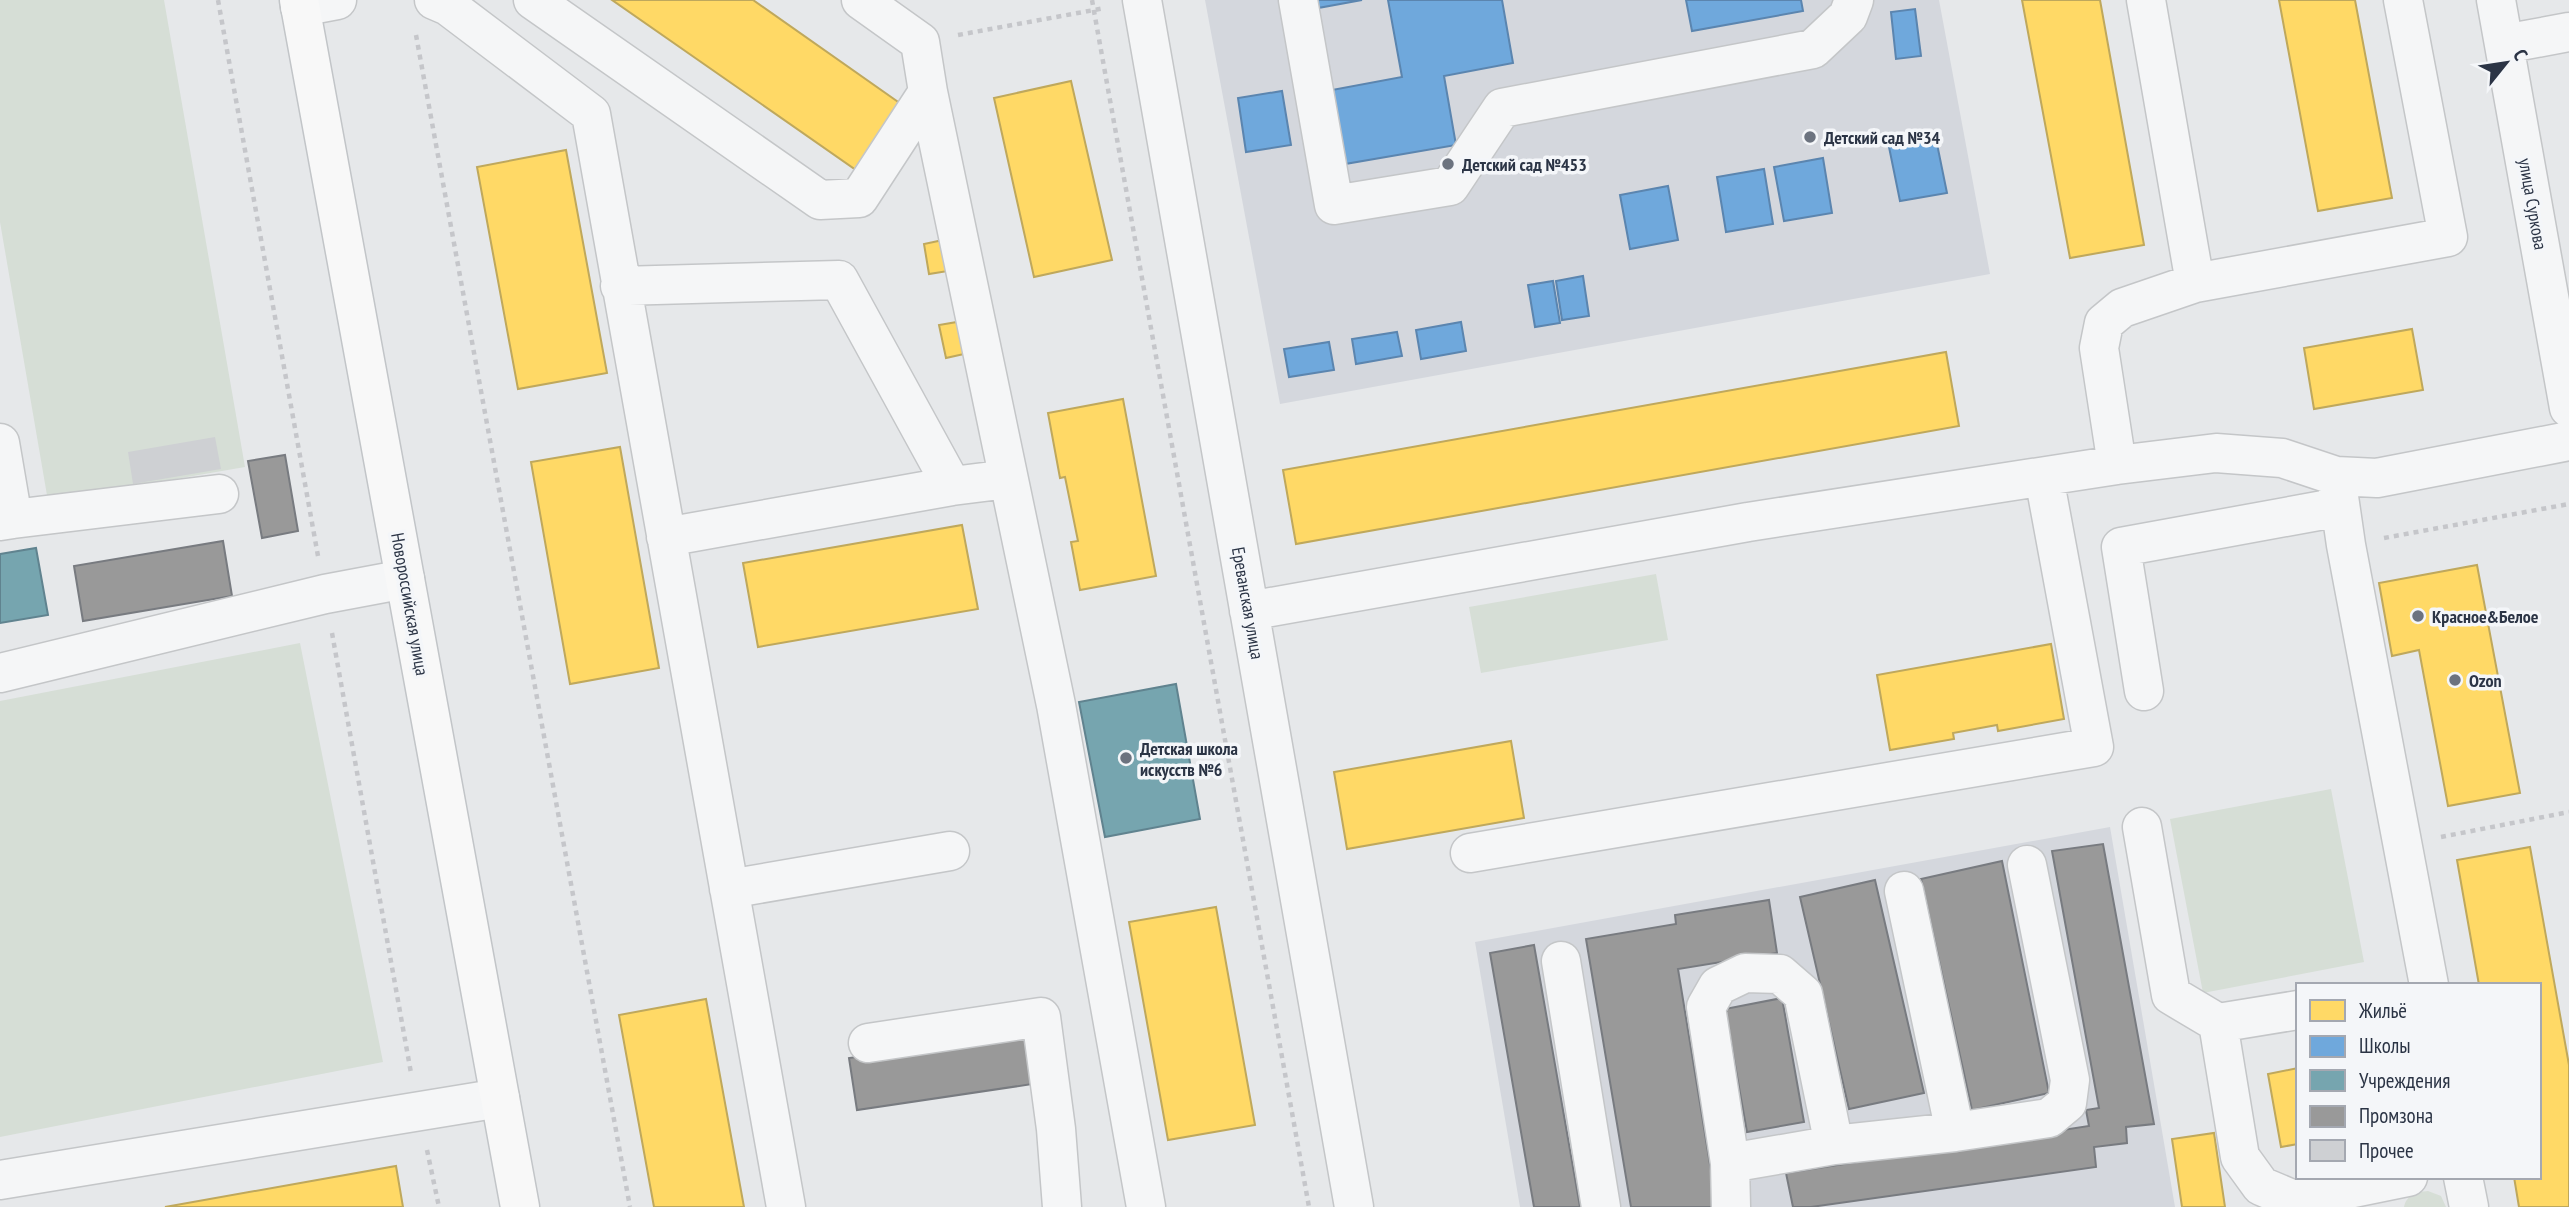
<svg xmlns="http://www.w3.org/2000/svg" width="2569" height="1207" font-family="'PT Sans Narrow',sans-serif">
<rect width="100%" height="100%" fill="#e6e8ea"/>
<path fill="#d4d7dd" d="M1205,0H1939L1990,274L1280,404Z
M2110,827L2175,1207H1520L1475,942Z"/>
<path fill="#d6ded6" d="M0,0H164L245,467L48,501L0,222Z
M1656,574L1668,640L1481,673L1469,607Z
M300,643L383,1062L0,1137V701Z
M2331,789L2364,962L2203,993L2170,819Z
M2428,1191L2441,1196L2446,1207H2404C2407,1194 2417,1192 2428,1191Z"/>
<path fill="#ffd966" stroke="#bfa85c" stroke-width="2" d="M612,0H753L901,104L856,170Z
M2022,0H2100L2144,245L2070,258Z
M2279,0H2355L2392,198L2318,211Z
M1071,81L1112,260L1034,277L994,98Z
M566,150L607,373L518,389L477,167Z
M943,240L948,271L929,274L924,244Z
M957,322L964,354L946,358L939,325Z
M2412,329L2423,390L2314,409L2304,348Z
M1946,352L1959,426L1296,544L1283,470Z
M1123,399L1156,576L1080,590L1071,542L1078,541L1065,477L1060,478L1048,413Z
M620,447L659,668L570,684L531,462Z
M962,525L978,609L758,647L743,563Z
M2477,565L2520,793L2448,806L2419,650L2392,656L2379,583Z
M2051,644L2064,719L1998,731L1997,725L1953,733L1954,739L1890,750L1877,675Z
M1511,741L1524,818L1347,849L1334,772Z
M2530,847L2569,1065V1207H2519L2514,1177H2539V985H2479L2457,860Z
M1216,907L1255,1125L1168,1140L1129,922Z
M706,999L744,1207H654L619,1015Z
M2298,1068V1144L2281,1147L2268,1074Z
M2214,1133L2225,1207H2182L2172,1139Z
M396,1166L403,1207H165Z"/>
<path fill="#6fa8dc" stroke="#5b85af" stroke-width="2" d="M1316,0H1362L1318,8Z
M1388,0H1502L1513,63L1444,76L1456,145L1345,164L1332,90L1402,77Z
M1686,0H1801L1803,11L1692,31Z
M1915,9L1921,56L1896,59L1891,12Z
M1282,91L1291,145L1246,152L1238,98Z
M1936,139L1947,193L1900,201L1889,147Z
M1823,158L1832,213L1784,221L1774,167Z
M1764,169L1773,224L1726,232L1717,177Z
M1668,186L1678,240L1630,249L1620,195Z
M1583,276L1589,316L1562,320L1556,281Z
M1553,281L1560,323L1535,327L1528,285Z
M1461,322L1466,351L1421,359L1416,330Z
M1397,332L1402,356L1356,364L1352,339Z
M1329,342L1334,370L1289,377L1284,349Z"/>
<path fill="#76a5af" stroke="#60838f" stroke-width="2" d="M36,548L48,615L0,623V554Z
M1176,684L1200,819L1105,837L1079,702Z"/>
<path fill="#999" stroke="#787b80" stroke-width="2" d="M285,455L298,531L262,538L248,461Z
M223,541L232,596L83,621L74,566Z
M2103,844L2154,1124L2126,1127L2127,1143L2094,1147L2096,1167L1811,1207H1793L1786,1173L2089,1126L2086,1110L2099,1108L2052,851Z
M2002,861L2049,1093L1972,1110L1921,879Z
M1875,880L1924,1093L1849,1109L1800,897Z
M1769,900L1777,953L1678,969L1717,1207H1631L1586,939L1676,924L1675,915Z
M1534,945L1580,1207H1534L1490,953Z
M1782,998L1804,1122L1747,1132L1725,1009Z
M1031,1032L1039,1083L857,1110L849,1058Z"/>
<path fill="#ced0d3" d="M215,437L221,469L133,484L128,452Z"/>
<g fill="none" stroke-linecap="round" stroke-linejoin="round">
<g stroke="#c4c6c8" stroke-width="41">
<path id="minor" d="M434,0L448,6L591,114L786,1207
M533,0L820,200L859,198L928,92L920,42L861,0
M1142,0L1354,1207
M1298,0L1334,205L1450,186L1502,108L1813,49L1848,16L1854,0
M2146,0L2195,283
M2496,0L2569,408
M300,7L337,0
M2504,44L2569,32
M928,92L1056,705L1146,1207
M620,286L839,280L952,486
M0,443L13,519L0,521
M2117,465L2099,348L2104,323L2122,308L2195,283L2448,237L2403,0
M2336,476L2346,545L2429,985
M13,519L219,494
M666,537L952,486L1008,479
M1249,611L1748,522L2117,465L2216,453L2282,458L2336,476L2377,478L2569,441
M0,673L325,594L405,579
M2144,691L2121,547L2340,507
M2142,827L2171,995L2218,1023
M1470,853L2094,747L2044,477
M729,889L950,851
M1904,891L1955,1132
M1561,961L1601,1207
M2298,1010L2218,1023L2240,1157L2261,1186L2294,1200L2408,1177
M868,1043L1041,1017L1056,1129L1062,1207
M1730,1163L1834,1145L1955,1132L2049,1118L2067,1103L2070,1080L2027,865
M2463,1177L2469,1207
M0,1180L500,1098
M1731,1207L1730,1163L1706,1007L1718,986L1745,973L1780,974L1803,994L1834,1145"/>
</g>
<g stroke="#c2c5c8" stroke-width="41">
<path id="major" d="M299,0L520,1207"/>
</g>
<path stroke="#c5c6ca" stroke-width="4.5" stroke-dasharray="5 5" stroke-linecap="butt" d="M218,0L318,556
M1092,0L1309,1207
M416,35L630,1207
M958,35L1105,8
M2384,538L2569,504
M332,633L411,1073
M2441,837L2569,812
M427,1150L439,1207"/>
<use href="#minor" stroke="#f5f6f7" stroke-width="38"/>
<use href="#major" stroke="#f8f8f8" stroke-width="38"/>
</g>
<g fill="#6c737f" stroke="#f4f6f9" stroke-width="2.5">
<circle cx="1810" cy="137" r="7"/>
<circle cx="1448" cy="164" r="7"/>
<circle cx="2418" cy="616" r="7"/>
<circle cx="2455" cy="680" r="7"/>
<circle cx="1126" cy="758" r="7"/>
</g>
<g text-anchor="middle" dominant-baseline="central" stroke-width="7" stroke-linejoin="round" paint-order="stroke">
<g font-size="18" font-weight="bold" fill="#2b3445" stroke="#f4f6f9" text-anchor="start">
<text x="1824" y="137">Детский сад №34</text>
<text x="1462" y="164">Детский сад №453</text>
<text x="2432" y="616">Красное&amp;Белое</text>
<text x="2469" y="680">Ozon</text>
<text x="1140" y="748">Детская школа<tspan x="1140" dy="21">искусств №6</tspan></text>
</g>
<g font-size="18" fill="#2b3445" stroke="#f4f6f9">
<text transform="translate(2533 204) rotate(80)">улица Суркова</text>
<text transform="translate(1248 603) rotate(80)">Ереванская улица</text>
<text transform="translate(410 604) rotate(80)">Новороссийская улица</text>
</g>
</g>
<rect x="2296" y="983" width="245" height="196" fill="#f4f6f9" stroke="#a4a8b1" stroke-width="2"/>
<rect x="2310" y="1000" width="35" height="21" fill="#ffd966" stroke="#a4a8b1" stroke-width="2"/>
<text x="2359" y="1018" font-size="21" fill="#2b3445">Жильё</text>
<rect x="2310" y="1036" width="35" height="21" fill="#6fa8dc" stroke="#a4a8b1" stroke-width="2"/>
<text x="2359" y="1053" font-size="21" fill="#2b3445">Школы</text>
<rect x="2310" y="1070" width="35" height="21" fill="#76a5af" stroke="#a4a8b1" stroke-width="2"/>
<text x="2359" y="1088" font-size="21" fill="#2b3445">Учреждения</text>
<rect x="2310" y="1106" width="35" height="21" fill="#999999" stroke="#a4a8b1" stroke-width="2"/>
<text x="2359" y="1123" font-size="21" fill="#2b3445">Промзона</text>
<rect x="2310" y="1140" width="35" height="21" fill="#ced0d3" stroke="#a4a8b1" stroke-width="2"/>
<text x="2359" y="1158" font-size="21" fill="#2b3445">Прочее</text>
<g transform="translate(2506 63) rotate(60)" stroke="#f4f6f9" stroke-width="5" paint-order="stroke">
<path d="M0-5L12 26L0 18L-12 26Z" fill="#2b3445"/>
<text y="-10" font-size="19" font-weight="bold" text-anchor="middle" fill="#2b3445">С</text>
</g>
</svg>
